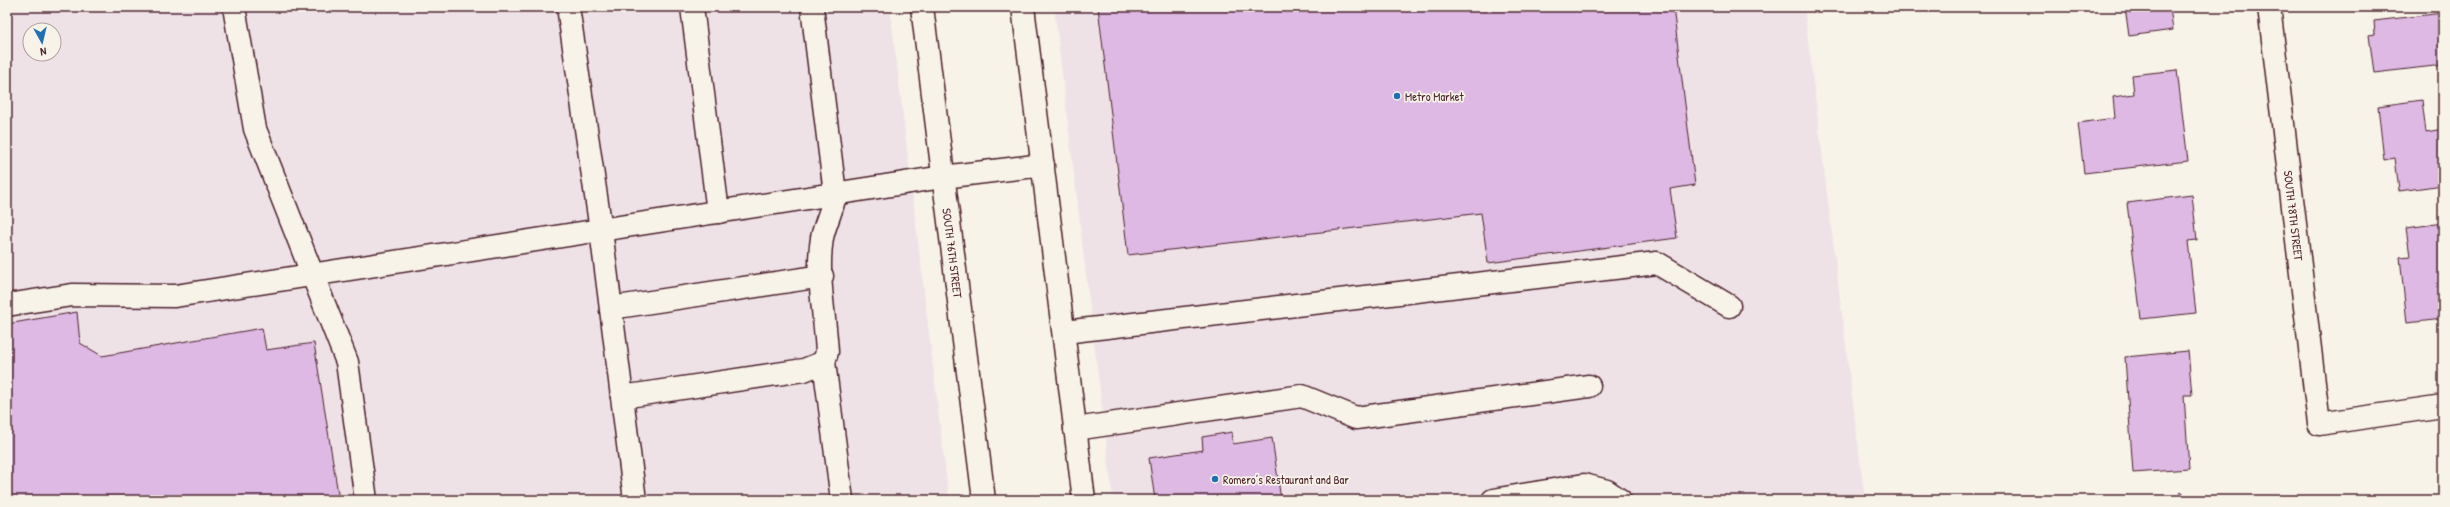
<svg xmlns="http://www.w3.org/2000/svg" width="2450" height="507" font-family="'Patrick Hand',sans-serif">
<rect width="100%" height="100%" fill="#f7f3e8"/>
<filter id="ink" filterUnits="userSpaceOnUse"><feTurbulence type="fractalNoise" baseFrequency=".025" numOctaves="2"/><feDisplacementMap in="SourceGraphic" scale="8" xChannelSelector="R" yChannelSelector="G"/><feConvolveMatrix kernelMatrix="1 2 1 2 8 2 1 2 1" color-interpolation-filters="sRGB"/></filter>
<g filter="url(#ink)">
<path fill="#efe2e7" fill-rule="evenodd" d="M7,7H890L949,500H7ZM30,30H54V54H30Z
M1054,7H1804L1865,500H1113Z"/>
<path fill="#ddb9e4" stroke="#4a1f2b" d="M1098,7H1673L1695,185L1670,189L1677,238L1488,263L1481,213L1128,255Z
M2125,7H2170L2173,30L2129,36Z
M2443,13V65L2374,73L2369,35L2375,34L2374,21Z
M2177,70L2188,161L2084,173L2078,123L2115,118L2113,97L2134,94L2132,75Z
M2422,100L2426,132L2443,129V185L2399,191L2395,158L2384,160L2378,106Z
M2192,195L2197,240L2188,241L2196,313L2141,319L2127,203Z
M2443,223V319L2407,323L2400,257L2410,256L2406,228Z
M77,312L80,343L102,356L262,328L266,350L314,343L339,500H7V324Z
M2188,351L2192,395H2184L2189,469L2133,473L2125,357Z
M1232,432L1233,444L1272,438L1281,500H1155L1149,458L1203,450L1202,437Z
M2181,492L2190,500H2174Z
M1574,498L1575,500H1560Z"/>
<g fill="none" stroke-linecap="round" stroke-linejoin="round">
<g stroke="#4a1f2b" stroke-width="25">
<g id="minor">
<path d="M234,7L255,129L347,362L366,500"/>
<path d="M568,7L601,230L635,500"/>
<path d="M692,7L718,212"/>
<path id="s1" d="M2269,7L2319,424L2443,406"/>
<path d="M7,305L72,295L175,296L943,177"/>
<path d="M611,308L822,276"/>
<path d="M1064,332L1657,263L1729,306"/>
<path d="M824,362L842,500"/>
<path d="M622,397L804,370L824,362L827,352C825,315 816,274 822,238C825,223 833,209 835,194L812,7"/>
<path d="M1075,429L1302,396L1356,418L1589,386"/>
<path d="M1493,500L1584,485L1607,491L1620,500"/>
</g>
</g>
<g stroke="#4a1f2b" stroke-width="25">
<g id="major">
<path id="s2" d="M922,7L984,500"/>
<path d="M1023,7L1084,500"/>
<path d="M943,177L1043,165"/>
</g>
</g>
<use href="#minor" stroke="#f7f3e8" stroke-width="22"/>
<use href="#major" stroke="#f7f3e8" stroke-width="22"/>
</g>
</g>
<g fill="#1f6fb2" stroke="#f7f3e8" stroke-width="1.5">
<circle cx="1397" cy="96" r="4"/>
<circle cx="1215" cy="479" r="4"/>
</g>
<g text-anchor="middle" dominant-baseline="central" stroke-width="3.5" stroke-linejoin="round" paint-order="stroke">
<g font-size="12" fill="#4a1f2b" stroke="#f7f3e8" text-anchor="start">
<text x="1405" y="96">Metro Market</text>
<text x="1223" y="479">Romero’s Restaurant and Bar</text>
</g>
<g font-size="12" fill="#4a1f2b" stroke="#f7f3e8">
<text stroke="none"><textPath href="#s1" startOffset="210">SOUTH 78TH STREET</textPath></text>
<text stroke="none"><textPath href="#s2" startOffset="248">SOUTH 76TH STREET</textPath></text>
</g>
</g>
<rect width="2450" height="507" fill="none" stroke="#f7f3e8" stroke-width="24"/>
<rect x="12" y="12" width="2426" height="483" fill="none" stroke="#4a1f2b" stroke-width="1.5" filter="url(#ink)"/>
<g transform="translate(42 42) rotate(172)"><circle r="19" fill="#f7f3e8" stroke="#b29e9c"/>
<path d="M0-3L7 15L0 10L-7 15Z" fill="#1f6fb2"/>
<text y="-6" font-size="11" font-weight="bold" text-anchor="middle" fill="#4a1f2b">N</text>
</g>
</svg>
